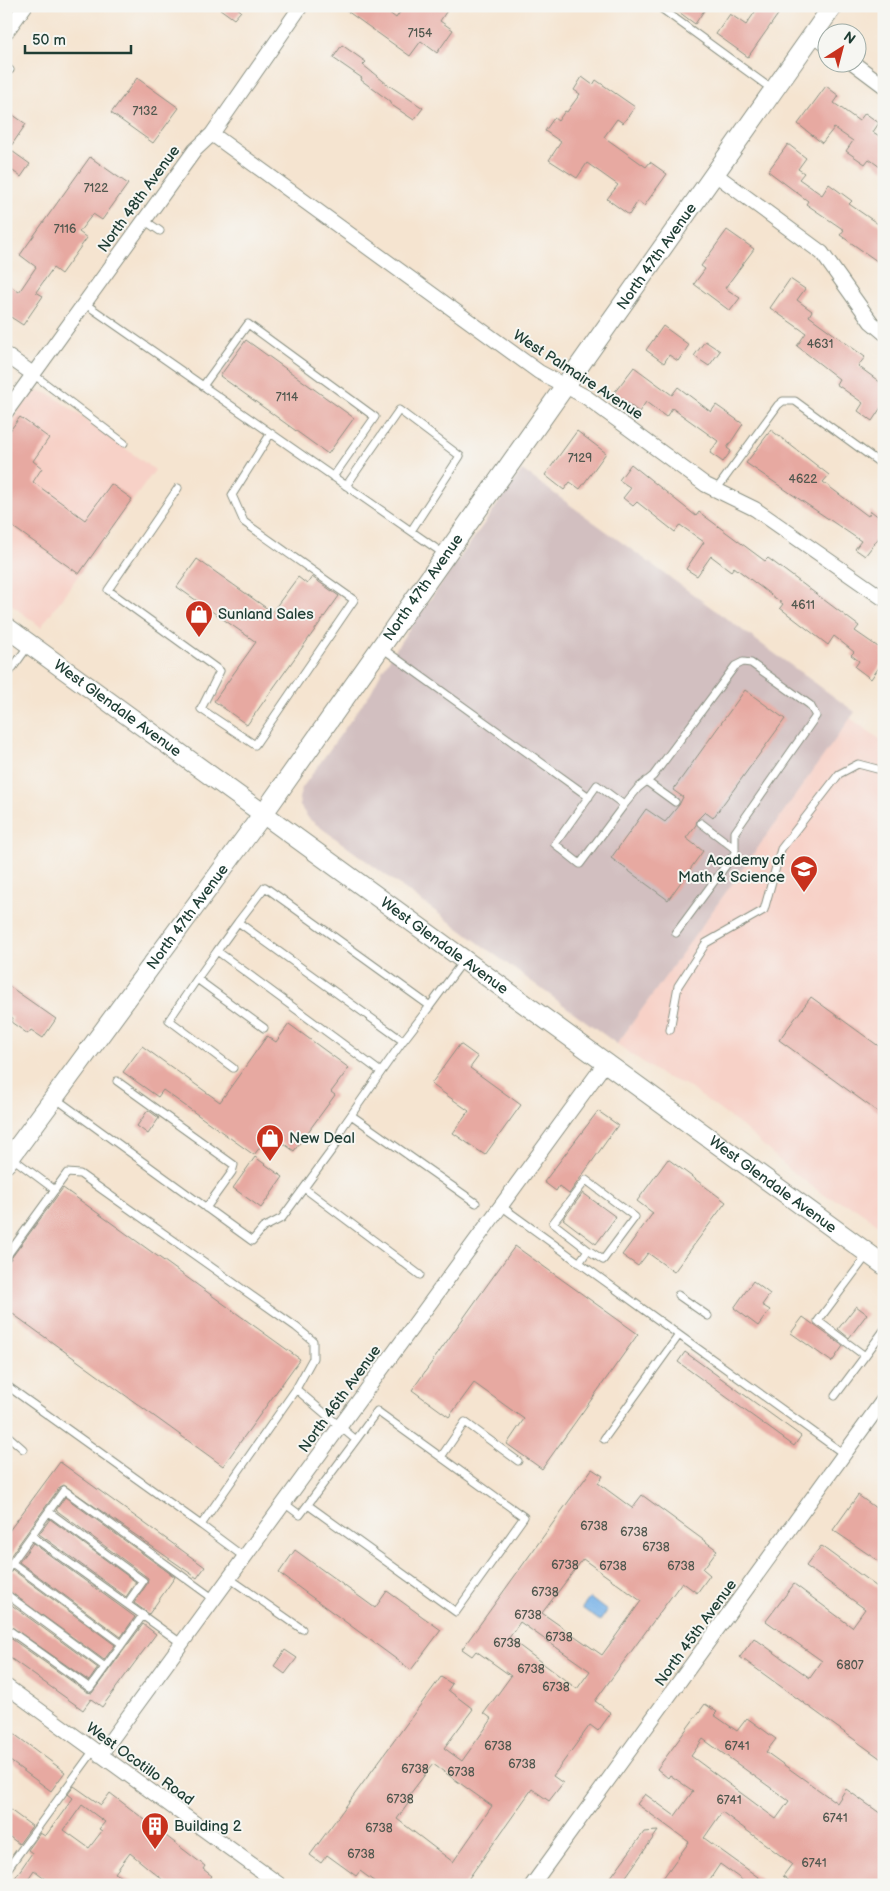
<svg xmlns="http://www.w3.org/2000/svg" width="890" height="1891" font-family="'Balsamiq Sans',sans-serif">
<rect width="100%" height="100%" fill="#f6f6f2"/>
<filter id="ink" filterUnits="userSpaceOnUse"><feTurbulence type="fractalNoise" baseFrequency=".02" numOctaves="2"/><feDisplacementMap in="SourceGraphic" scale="10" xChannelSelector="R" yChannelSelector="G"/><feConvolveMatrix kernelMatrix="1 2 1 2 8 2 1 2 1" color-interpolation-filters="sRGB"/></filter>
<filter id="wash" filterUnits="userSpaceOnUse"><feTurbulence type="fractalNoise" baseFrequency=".0096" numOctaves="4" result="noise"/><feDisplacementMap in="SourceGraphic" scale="20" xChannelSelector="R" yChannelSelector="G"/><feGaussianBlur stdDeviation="1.12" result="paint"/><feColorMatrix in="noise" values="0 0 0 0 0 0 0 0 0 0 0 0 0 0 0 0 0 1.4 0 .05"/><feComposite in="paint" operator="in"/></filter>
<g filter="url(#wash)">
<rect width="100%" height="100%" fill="#f5e4d0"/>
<path fill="#f7d1c7" d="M41,391L53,396L155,470L41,627L6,601V429L29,396L36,392Z
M850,718L884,742V1229L856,1208L824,1195L790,1170L743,1127L686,1085L663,1076L617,1044Z"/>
<path fill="#d2bfc0" d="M522,470L855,712L617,1044L309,819L300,806L299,798L302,788L371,692L383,669L405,635Z"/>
<path fill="#76b1e7" stroke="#4a778e" d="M590,1598L607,1611L600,1621L582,1608Z"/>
<g id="blocks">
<path fill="#e7a9a1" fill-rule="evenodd" d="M216,6H235L241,11L234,19Z
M340,6H380L396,18L404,6H450L440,21L453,30L437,53L421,41L410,56Z
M671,6H707L695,24Z
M759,6H784L748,57L716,34L730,14L746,25Z
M342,45L366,62L363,65L387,84L423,108L414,120L390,104L391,102L361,80L362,78L333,58Z
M582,77L593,85L596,80L635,107L623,123L617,119L604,137L646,167L650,162L667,174L644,206L638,201L629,215L607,199L618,185L587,163L577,178L549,160L561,142L545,131L554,118L558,121L565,111L567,112L580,94L574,90Z
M137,78L179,108L153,143L111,113Z
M826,86L839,96L834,103L859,121L865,113L879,123L873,132L884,139V170L869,159L865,164L846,151L853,141L834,128L822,143L798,124Z
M6,110L26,124L9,149L30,164L21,177L6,166Z
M788,144L806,158L798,169L804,173L799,179L822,195L829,184L852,201L849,204L884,228V266L840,235L844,230L806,204L808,201L768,171Z
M90,157L128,184L102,220L93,214L79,232L87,238L61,274L53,268L36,292L43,296L23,325L6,314V283L19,292L36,267L20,255Z
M727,230L754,249L725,288L740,298L730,311L694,284L705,269L701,266Z
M790,279L805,289L797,300L812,311L809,316L865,357L858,366L884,385V403L872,421L858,411L863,403L836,384L839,379L797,346L806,333L770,308Z
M663,326L689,345L678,361L669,355L664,363L646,350Z
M246,340L354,418L328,454L220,376Z
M705,341L720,351L709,366L694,356Z
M634,367L672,395L678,387L711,412L716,405L743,424L727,448L731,451L723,462L710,453L718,441L672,408L666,417L646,402L639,412L614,393Z
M20,417L49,438L33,461L42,468L33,482L85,520L111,484L132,499L79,574L6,522V436Z
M771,430L829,475L823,482L868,516L871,511L884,521V531L865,556L855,549L861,541L746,463Z
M577,431L606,453L580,489L570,482L564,490L545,475Z
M631,464L696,516L699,512L765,561L768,558L859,626L855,631L884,651V660L871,679L855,667L859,661L851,655L854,652L834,636L828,645L780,608L783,604L734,567L731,571L711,556L697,576L686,569L704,542L680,525L675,532L637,502L633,506L623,498L631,488L619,480Z
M197,559L272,612L298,577L307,584L312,577L339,596L247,725L214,701L256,642L177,587Z
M745,690L785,719L713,818L705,812L697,820L696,825L686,838L703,851L668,900L611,858L646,809L665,822L679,805L683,797L673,790Z
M6,984L56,1019L43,1038L31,1030L28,1034L11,1022L13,1018L6,1013Z
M811,997L884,1050V1104L878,1112L779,1040Z
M289,1024L349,1068L331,1092L335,1095L294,1151L270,1134L254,1155L163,1090L158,1097L123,1072L142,1046L220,1102L267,1036L276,1042Z
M460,1044L478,1057L470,1068L521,1105L485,1155L453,1133L469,1111L431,1084Z
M148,1110L159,1118L148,1134L137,1126Z
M598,1111L618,1125L569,1194L559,1186L556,1191L544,1182Z
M255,1157L283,1177L261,1208L233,1188Z
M668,1159L726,1202L674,1272L648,1253L638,1266L622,1255L653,1213L637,1201Z
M63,1188L300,1359L223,1466L6,1309V1265Z
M583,1193L616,1217L596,1244L563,1219Z
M515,1246L638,1334L542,1469L507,1444L524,1419L474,1383L449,1417L412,1390Z
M753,1281L770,1294L762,1305L770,1310L758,1326L734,1308Z
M856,1306L867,1314L849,1338L838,1329Z
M803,1317L843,1346L832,1362L791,1333Z
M685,1352L801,1436L794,1446L678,1362Z
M60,1462L205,1567L197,1578L64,1485L60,1487L6,1562V1535Z
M592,1469L603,1476L598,1483L632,1508L642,1495L717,1550L703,1569L710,1575L697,1593L682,1582L595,1701L611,1713L598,1731L590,1725L553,1776L563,1783L549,1801L532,1789L464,1885H379L360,1871L356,1876L327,1855L321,1863L310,1855L441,1677L452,1684L448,1690L473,1709L444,1748L462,1761L492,1719L484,1713L511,1676L476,1651L472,1656L462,1649ZM583,1559L641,1601L602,1655L542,1613ZM520,1622L590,1671L577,1689L509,1638ZM433,1764L492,1806L453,1862L397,1819L410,1801L407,1798Z
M858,1495L884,1514V1565L833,1530Z
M65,1497L175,1577L149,1614L134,1603L147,1584L148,1578L56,1510Z
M50,1519L136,1582L126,1597L39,1534Z
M33,1543L135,1617L121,1637L19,1562Z
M821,1546L884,1592V1761L740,1657L754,1638L810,1678L822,1661L766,1621L794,1584L852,1627L865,1609L806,1566Z
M295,1550L375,1608L387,1591L441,1630L411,1670L279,1573Z
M13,1570L115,1645L104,1660L6,1589V1576Z
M6,1601L98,1668L89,1681L6,1623Z
M143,1624L156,1634L102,1707L91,1699L83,1710L6,1655V1635L87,1692L92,1693Z
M285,1650L297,1658L285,1674L274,1666Z
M705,1704L717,1712L714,1715L737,1731L747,1718L776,1739L766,1752L837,1803L846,1789L884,1816V1885H795L783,1876L792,1864L722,1812L704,1838L769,1885H749L720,1864L706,1885H658L689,1842L637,1804L645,1794L675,1816L693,1791L670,1775L668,1778L657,1769ZM703,1739L789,1801L776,1819L691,1756Z
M6,1728L65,1772L51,1791L6,1758Z
M74,1786L101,1805L110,1793L205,1866L203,1869L212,1876L205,1885H169L130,1853L115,1873L137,1885H54L34,1870L24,1885H10L32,1853L28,1850L40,1833L45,1836L47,1834L73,1798L68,1794ZM82,1805L105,1822L99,1829L102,1831L89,1848L64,1830Z
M6,1807L32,1826L19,1844L6,1834Z
M658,1831L620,1885H605L644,1832Z"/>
</g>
</g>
<g filter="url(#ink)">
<use href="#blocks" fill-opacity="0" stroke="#8a9082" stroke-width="1"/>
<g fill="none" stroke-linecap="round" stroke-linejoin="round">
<g stroke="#8a9082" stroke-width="9">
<path id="lane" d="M658,6L773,90
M6,67L10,70
M144,220L160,231
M84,303L444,554
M33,374L124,443
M203,386L248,324L375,417L333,477
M346,486L399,410L460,456L411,531
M178,488L108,590L220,671L201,709L255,745L354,600L244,522L232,495L271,433
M716,490L778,405L783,401H795L884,466
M382,648L589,797
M6,677L29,645
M646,781L675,802
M597,785L624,805L580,864L555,844Z
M624,805L638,788L653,776L735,666L743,662L751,663L810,705L816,716L735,832V853L676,933
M701,823L735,849
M217,951L238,922
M197,979L169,1020L233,1068
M264,1028L197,979L217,951L381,1072L403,1041L238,922L265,887L430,1006L464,960
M670,1030L678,986L706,943L764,910L781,849L839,774L858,764L877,769
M403,1041L430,1006
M117,1081L234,1165L232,1172L206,1208
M55,1098L252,1241L263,1228L282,1218L337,1143L342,1128L381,1072
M351,1115L476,1203
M11,1157L55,1190
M304,1188L420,1275
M501,1206L679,1335
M6,1257L67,1173L80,1174L296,1327L313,1341V1358L296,1389L356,1440L300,1515L284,1503
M579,1263L588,1250L553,1223L586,1180L635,1217L603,1260L588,1250
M678,1295L708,1316
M865,1356L884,1330
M6,1385L201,1525
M835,1396L865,1356L818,1321L868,1254
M6,1434L23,1449
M604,1439L679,1335L844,1454
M441,1457L465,1422L518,1461
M308,1505L456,1612L524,1517L377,1411L356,1440
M49,1512L143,1581L127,1604
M32,1536L181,1643
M244,1557L201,1525L296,1389
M12,1563L122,1644
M6,1571L64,1490L214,1599
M229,1578L302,1629
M6,1594L105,1667
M6,1628L90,1688L143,1615
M6,1871L94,1750"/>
</g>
<g stroke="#8a9082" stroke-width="16">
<path id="street" d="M6,32L25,6
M814,35L828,45
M852,62L884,86
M212,134L539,372L586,397L706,485L755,509L884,599
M715,174L822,253L871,322L884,333
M6,355L33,374
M6,412L195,150L212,134L301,6
M6,1686L280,1885
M100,1755L606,1062
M532,1885L884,1399"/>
</g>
<g stroke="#8a9082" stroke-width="21">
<g id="secondary">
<path id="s1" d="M6,627L884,1265"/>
<path id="s2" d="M6,1163L263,814L833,6"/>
</g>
</g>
<use href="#lane" stroke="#fff" stroke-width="7"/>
<use href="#street" stroke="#fff" stroke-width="14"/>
<use href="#secondary" stroke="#fff" stroke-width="19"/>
</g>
</g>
<defs>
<g id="shop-pin" transform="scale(1.4375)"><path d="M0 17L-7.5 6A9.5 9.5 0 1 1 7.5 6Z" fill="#c8321e" stroke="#f6f6f2"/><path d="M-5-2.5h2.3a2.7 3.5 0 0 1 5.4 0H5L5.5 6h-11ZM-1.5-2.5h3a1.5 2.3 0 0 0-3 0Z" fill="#fff"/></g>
<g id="school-pin" transform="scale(1.4375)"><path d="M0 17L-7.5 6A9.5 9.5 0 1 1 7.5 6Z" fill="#c8321e" stroke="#f6f6f2"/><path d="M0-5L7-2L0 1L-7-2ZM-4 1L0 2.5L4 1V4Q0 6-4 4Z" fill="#fff"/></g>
<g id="building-pin" transform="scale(1.4375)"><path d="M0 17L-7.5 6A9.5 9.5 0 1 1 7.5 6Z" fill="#c8321e" stroke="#f6f6f2"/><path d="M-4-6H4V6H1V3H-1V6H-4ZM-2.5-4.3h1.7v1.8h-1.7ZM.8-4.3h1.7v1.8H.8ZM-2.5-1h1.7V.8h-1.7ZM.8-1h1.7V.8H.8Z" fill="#fff"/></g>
</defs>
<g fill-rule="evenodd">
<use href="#shop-pin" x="199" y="614"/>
<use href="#school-pin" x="804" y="869"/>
<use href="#shop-pin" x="270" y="1138"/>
<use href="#building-pin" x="155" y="1826"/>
</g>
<g text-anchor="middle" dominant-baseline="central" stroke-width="4" stroke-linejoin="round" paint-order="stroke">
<g font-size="12" fill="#51584f">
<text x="420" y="33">7154</text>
<text x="145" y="111">7132</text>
<text x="96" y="188">7122</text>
<text x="65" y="229">7116</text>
<text x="820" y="344">4631</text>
<text x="287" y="397">7114</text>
<text x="580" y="458">7129</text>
<text x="803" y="479">4622</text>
<text x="803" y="605">4611</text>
<text x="594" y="1526">6738</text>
<text x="634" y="1532">6738</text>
<text x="656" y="1547">6738</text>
<text x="565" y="1565">6738</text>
<text x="613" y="1566">6738</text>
<text x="681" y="1566">6738</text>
<text x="545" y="1592">6738</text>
<text x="528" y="1615">6738</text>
<text x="559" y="1637">6738</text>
<text x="507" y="1643">6738</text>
<text x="850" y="1665">6807</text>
<text x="531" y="1669">6738</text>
<text x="556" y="1687">6738</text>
<text x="498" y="1746">6738</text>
<text x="737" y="1746">6741</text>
<text x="522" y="1764">6738</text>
<text x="415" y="1769">6738</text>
<text x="461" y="1772">6738</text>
<text x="400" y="1799">6738</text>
<text x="729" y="1800">6741</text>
<text x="835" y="1818">6741</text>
<text x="379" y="1828">6738</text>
<text x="361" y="1854">6738</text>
<text x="814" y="1863">6741</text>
</g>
<g font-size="15" fill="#1f3d34" stroke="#f6f6f2">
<text transform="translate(139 199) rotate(-54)">North 48th Avenue</text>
<text stroke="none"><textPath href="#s2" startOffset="1116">North 47th Avenue</textPath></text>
<text transform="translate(578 375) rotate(33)">West Palmaire Avenue</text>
<text stroke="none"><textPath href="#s2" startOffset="711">North 47th Avenue</textPath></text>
<text stroke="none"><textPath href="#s1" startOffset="138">West Glendale Avenue</textPath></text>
<text stroke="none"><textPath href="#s2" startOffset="306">North 47th Avenue</textPath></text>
<text stroke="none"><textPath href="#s1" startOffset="542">West Glendale Avenue</textPath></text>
<text stroke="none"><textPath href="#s1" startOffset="948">West Glendale Avenue</textPath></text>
<text transform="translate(340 1399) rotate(-54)">North 46th Avenue</text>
<text transform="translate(696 1633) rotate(-54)">North 45th Avenue</text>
<text transform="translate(140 1764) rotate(36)">West Ocotillo Road</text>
</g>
<g font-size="15" fill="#1f3d34" stroke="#f6f6f2" text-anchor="start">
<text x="218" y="614">Sunland Sales</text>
<text x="785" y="860" text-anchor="end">Academy of<tspan x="785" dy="17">Math &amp; Science</tspan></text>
<text x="289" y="1138">New Deal</text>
<text x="174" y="1826">Building 2</text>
</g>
</g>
<rect width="890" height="1891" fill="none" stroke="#f6f6f2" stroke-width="25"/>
<g transform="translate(842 48) rotate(36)"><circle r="24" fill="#f6f6f2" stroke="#a0aca6"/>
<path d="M0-4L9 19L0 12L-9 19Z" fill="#c8321e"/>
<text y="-8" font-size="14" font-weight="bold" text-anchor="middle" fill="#1f3d34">N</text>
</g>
<path d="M25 45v8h106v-8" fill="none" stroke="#1f3d34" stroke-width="2.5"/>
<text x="32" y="45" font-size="15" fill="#1f3d34" stroke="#f6f6f2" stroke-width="4" paint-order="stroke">50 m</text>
</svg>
